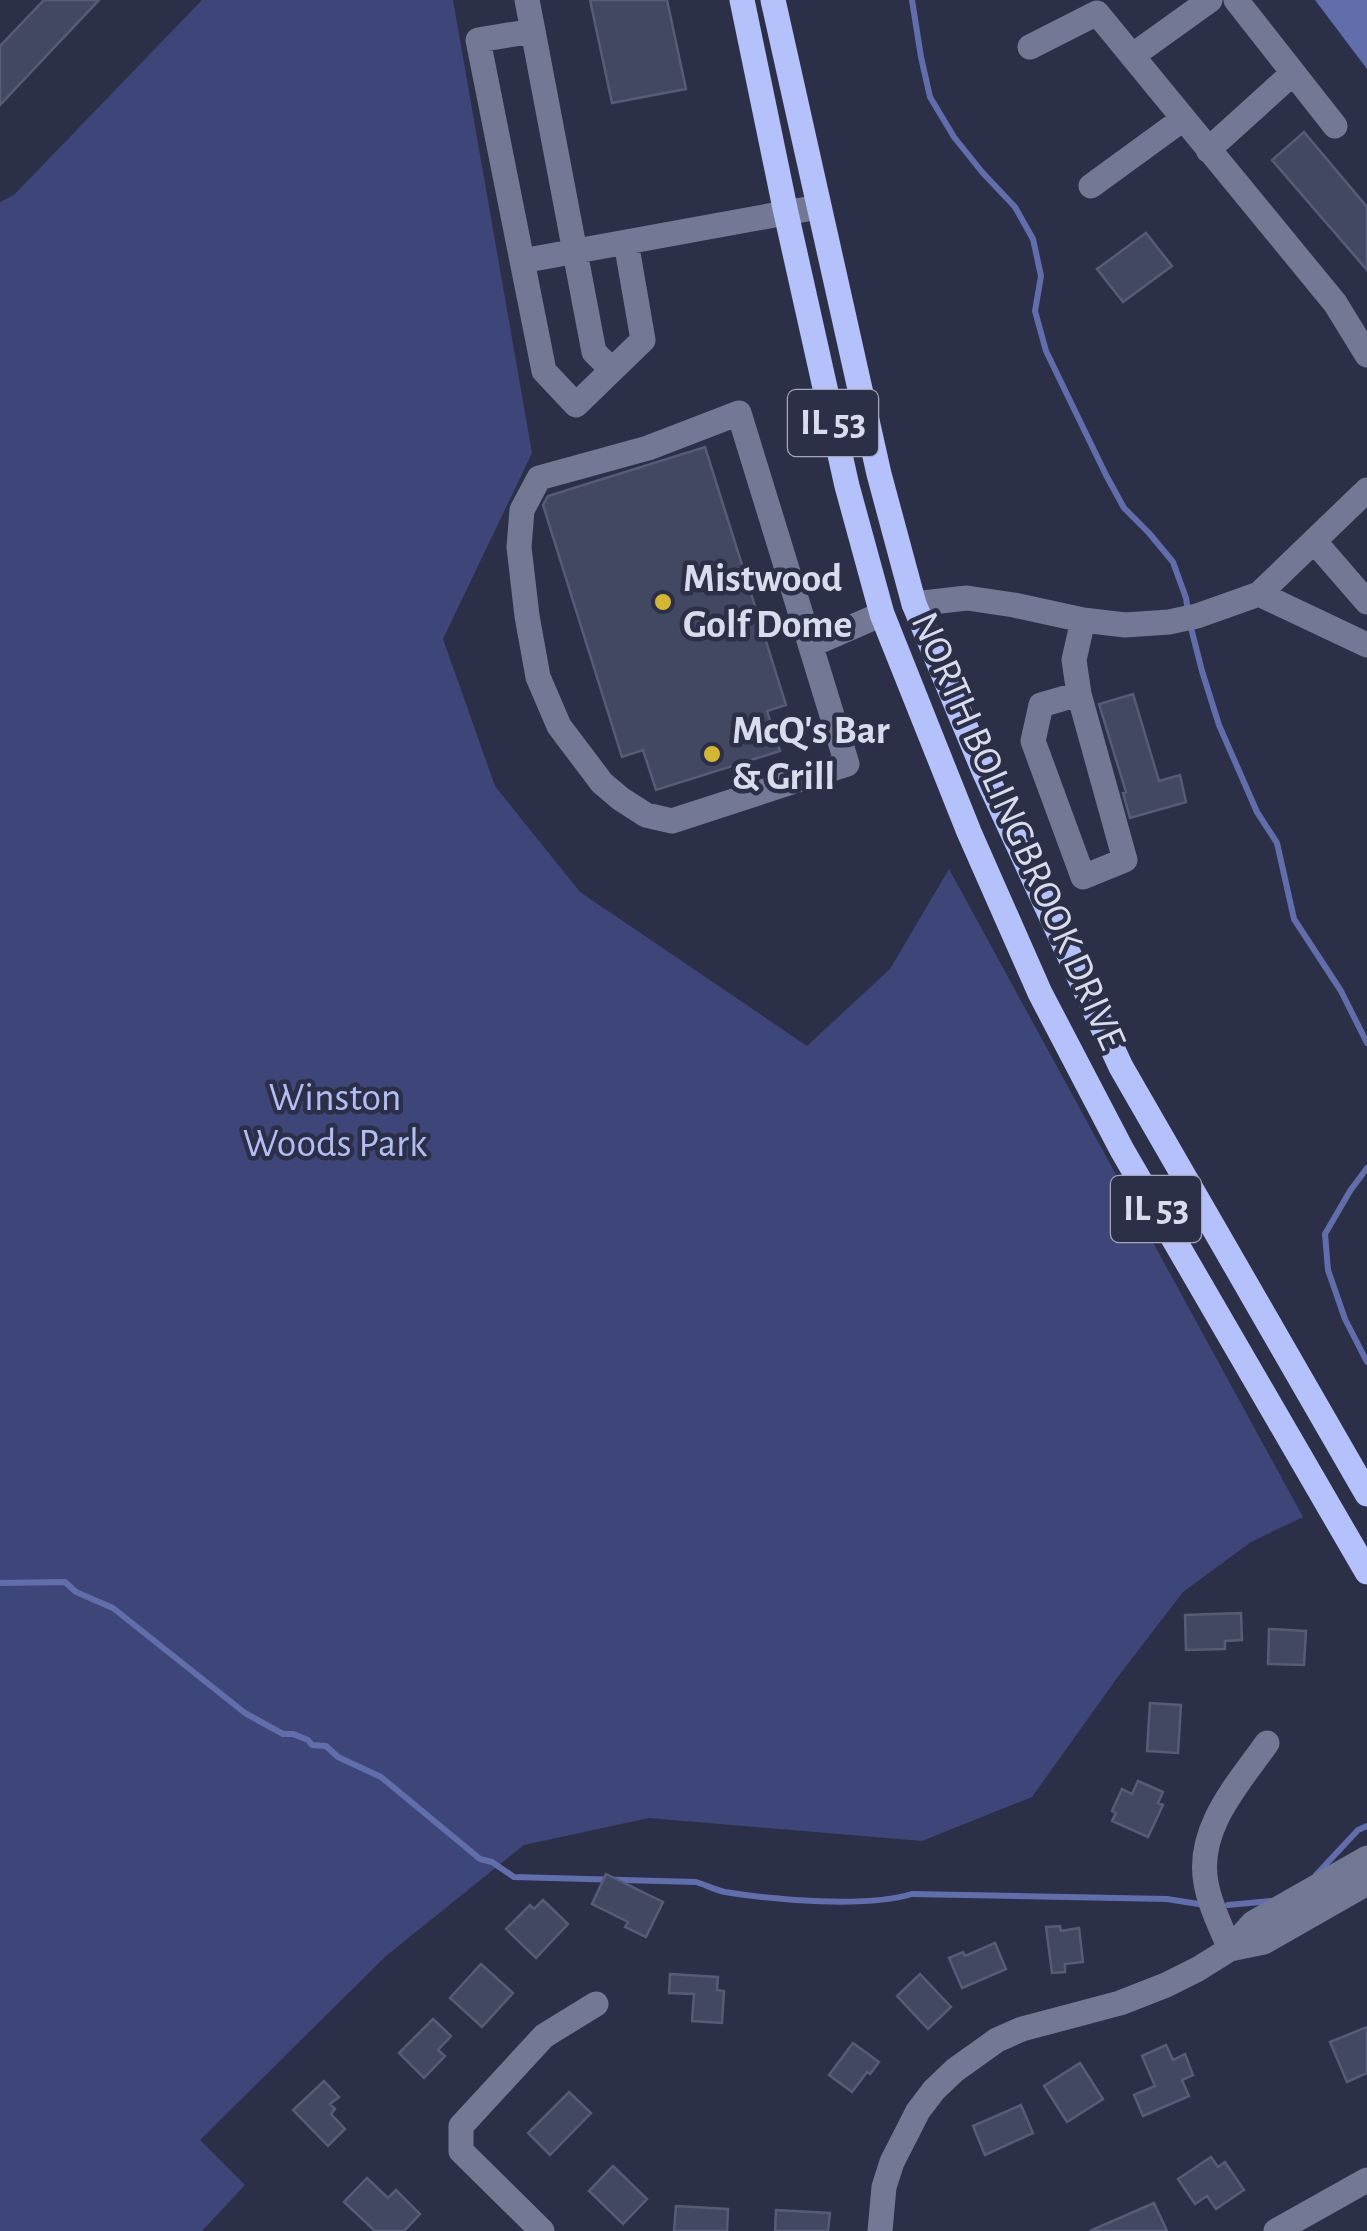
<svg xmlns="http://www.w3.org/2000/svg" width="1367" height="2231" font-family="'Alegreya Sans',sans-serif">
<rect width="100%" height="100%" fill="#2b2f48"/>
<path fill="#3e4679" d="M202,0H453L532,453L443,639L495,786L580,892L807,1046L890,969L949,869L1303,1517L1251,1542L1183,1592L1117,1678L1032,1797L922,1841L649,1818L524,1845L386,1956L200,2140L245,2185L202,2231H0V202L14,195Z"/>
<path fill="#626dab" d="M1315,0H1367V69Z"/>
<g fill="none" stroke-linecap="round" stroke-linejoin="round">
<path stroke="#626dab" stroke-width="6" d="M912,0L921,57L930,97L954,137L982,172L1015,207L1033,239L1041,276L1035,311L1046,351L1106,475L1124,508L1149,533L1173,562L1186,598L1188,612
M1190,624L1202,671L1219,725L1257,812L1277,843L1294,919L1341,991L1367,1043
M1367,1168L1350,1191L1325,1234L1328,1270L1345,1319L1367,1362
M0,1583L65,1582L76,1592L113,1608L245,1713L283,1734H293L308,1740L312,1745L326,1746L338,1757L381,1777L480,1859L492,1862L514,1877L696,1882C706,1885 715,1890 725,1892C774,1900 866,1908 912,1894L1167,1899L1205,1905
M1316,1875L1358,1830L1367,1826
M1228,1905L1271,1901"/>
</g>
<path fill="#434862" stroke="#565c77" stroke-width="2.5" d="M44,0H99L0,105V46Z
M590,0H667L686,89L612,103Z
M1304,132L1367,207V270L1272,160Z
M1146,233L1172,266L1123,302L1097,269Z
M705,447L786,705L767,711L780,751L656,790L643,750L622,757L543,505L548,496Z
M1133,694L1159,781L1180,775L1186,802L1130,818L1123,793L1126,792L1099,704Z
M1241,1613L1242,1640L1225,1641V1649L1186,1650L1185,1615Z
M1269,1629L1306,1631L1304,1665L1268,1664Z
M1150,1703L1181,1705L1178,1753L1147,1751Z
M1138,1781L1163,1792L1158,1803L1163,1805L1148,1837L1112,1821L1116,1813L1112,1811L1122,1789L1132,1794Z
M606,1874L663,1902L646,1937L625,1927L628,1922L592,1904Z
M543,1900L568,1924L536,1958L506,1929L530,1905L534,1909Z
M1060,1926L1061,1931L1079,1928L1083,1962L1065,1964V1972L1052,1973L1046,1927Z
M995,1943L1006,1969L962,1988L949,1958L963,1952L965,1956Z
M481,1964L513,1993L482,2027L450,1998Z
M670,1974L718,1977L717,1990L724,1991L722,2023L692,2021L694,1994L669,1993Z
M920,1974L951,2007L928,2029L897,1996Z
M433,2019L451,2036L438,2050L445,2056L424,2078L399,2053Z
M1367,2027V2073L1347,2082L1330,2042Z
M853,2043L879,2062L870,2074L867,2072L852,2092L829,2075Z
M1166,2045L1173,2060L1185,2054L1193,2075L1182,2080L1189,2096L1143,2116L1134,2095L1155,2086L1142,2056Z
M1080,2063L1103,2099L1067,2122L1044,2086Z
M324,2081L339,2097L330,2104L335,2109L331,2114L345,2129L328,2146L293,2110Z
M569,2092L591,2113L550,2155L528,2133Z
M1021,2105L1033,2133L985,2155L973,2126Z
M1211,2157L1218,2167L1225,2162L1244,2190L1216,2209L1207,2196L1195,2204L1178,2179Z
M613,2166L647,2199L623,2224L589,2191Z
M367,2178L388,2198L396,2190L420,2214L404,2231H375L344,2202Z
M1154,2203L1167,2231H1090Z
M676,2206L728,2209L727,2231H674Z
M776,2210L830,2213L828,2231H775Z"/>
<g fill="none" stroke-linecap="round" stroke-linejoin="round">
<path stroke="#737995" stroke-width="25" d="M527,0L533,31
M1236,0L1335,126
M1030,47L1097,13L1335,303L1367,355
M1132,56L1210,0
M1208,150L1293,73
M1091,186L1183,119
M522,261L818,207
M612,370L594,352L533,31L478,40L544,371L576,405L643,340L626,242
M739,413L847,764L672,821L646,815L621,799L602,783L559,726L538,677L527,616L519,547L522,510L539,478L648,448Z
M1314,541L1367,602
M1259,594L1367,645
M914,604L967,598L1014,605L1083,620L1125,625L1169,622L1197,616L1259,594L1367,490
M811,645L882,614
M1079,694L1041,705L1033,741L1083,877L1125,860L1079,694L1074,660L1083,620
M1230,1949C1221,1927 1210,1906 1206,1883C1196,1829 1238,1784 1267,1743
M1230,1949L1264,1942L1367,1883
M542,2231L461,2151V2126L544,2036L596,2004
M880,2231L884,2187L892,2162L918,2111L934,2090L955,2070L997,2040L1022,2029L1120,2003L1166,1985L1198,1969L1230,1949L1253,1923L1367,1858
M1276,2231L1367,2180"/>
<path stroke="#b5c1fb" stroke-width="25" d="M742,0L786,213L847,486L882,614L969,832L1040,993L1122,1150L1367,1572
M773,0L879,474L914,604L984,771L1121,1067L1367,1494"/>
</g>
<g fill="#d4b635" stroke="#2b2f48" stroke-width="4">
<circle cx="663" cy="602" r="10"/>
<circle cx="712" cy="754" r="10"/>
</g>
<g text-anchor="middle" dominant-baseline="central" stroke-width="9" stroke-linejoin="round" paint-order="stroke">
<g fill="#2b2f48" stroke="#a5a8bb" stroke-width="2.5">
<rect x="788" y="390" width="90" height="66" rx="8"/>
<rect x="1111" y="1176" width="90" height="66" rx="8"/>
</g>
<g font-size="38" font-weight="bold" fill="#d9dcec">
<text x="833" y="423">IL 53</text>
<text x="1156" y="1209">IL 53</text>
</g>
<g font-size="40" font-weight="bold" fill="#d9dcec" stroke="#2b2f48" text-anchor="start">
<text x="683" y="579">Mistwood<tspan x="683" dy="46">Golf Dome</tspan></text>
<text x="732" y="731">McQ's Bar<tspan x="732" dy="46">&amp; Grill</tspan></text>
</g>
<g font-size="40" fill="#d9dcec" stroke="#2b2f48">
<text transform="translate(1018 831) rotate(66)">NORTH BOLINGBROOK DRIVE</text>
</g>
<g font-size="40" fill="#b2bef3" stroke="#2b2f48">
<text x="335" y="1098">Winston<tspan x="335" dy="46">Woods Park</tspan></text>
</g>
</g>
</svg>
